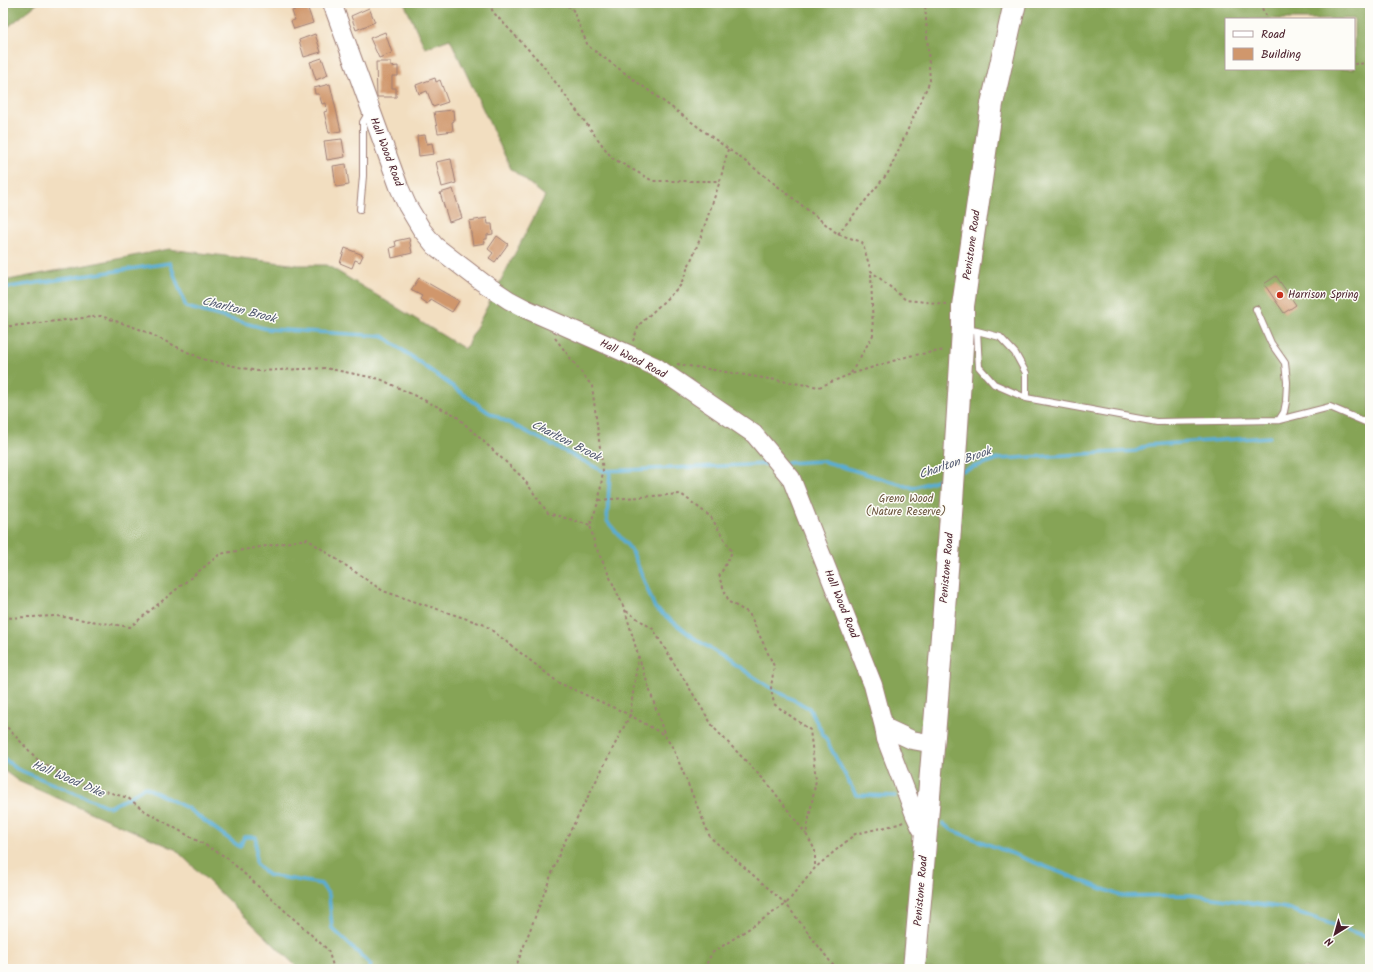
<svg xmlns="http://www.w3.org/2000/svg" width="1373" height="972" font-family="Kalam,sans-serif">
<rect width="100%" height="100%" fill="#fdfcf7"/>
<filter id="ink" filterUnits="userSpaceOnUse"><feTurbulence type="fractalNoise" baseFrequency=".025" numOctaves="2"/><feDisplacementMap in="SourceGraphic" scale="8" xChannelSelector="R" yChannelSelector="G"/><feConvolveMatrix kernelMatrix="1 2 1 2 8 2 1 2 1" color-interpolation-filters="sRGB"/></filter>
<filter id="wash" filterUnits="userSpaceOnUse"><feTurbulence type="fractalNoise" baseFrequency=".012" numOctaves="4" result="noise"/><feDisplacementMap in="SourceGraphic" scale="16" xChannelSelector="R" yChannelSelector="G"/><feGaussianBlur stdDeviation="0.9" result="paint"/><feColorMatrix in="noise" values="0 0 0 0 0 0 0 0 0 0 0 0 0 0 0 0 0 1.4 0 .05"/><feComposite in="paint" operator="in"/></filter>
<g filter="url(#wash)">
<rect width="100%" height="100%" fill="#f2dec0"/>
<path fill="#86a457" stroke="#686241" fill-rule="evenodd" d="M3,3H38L3,31Z
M404,3H1370V969H299L175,849L18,781L3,770V281L169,249L298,265H327L465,349L545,196L511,169L450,39L425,48ZM1226,19H1354V69H1226Z"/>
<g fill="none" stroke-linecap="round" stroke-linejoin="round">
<path stroke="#58add4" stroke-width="3.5" d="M3,288L170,263L186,307L267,329L383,336L488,412L603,471L771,464
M786,463L823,461L913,488L946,477
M610,471L607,521L632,551L655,608L694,638L771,688L809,708L856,795L895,796
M961,471L998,459L1136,451L1148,445L1270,437
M3,758L17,769L109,807L128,798L145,787L187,808L240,847L244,837H256V864L268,875L321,884L329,895L332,928L371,965L369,969
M943,824L954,831L1121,896L1191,895L1286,908L1370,938"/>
</g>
<g id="blocks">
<path fill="#d0976c" d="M307,6L313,23L294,29L291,21L295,20L292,11Z
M369,8L375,22L356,30L351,16Z
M385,32L392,53L379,58L370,38Z
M315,34L321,52L304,57L299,40Z
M322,58L328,75L316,80L310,62Z
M376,62H391V67L398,66V76H392V88H396V97H377Z
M435,78L436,82L440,80L448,102L433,107L427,91L419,94L416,85Z
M330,84L341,131L329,133L324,112L327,111L326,103L322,104L319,94H315L314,88Z
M453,110L454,121L452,122L453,131L438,133L434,112Z
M425,135L427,144L432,143L434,154L419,156L417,136Z
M342,139L345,157L327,160L324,141Z
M451,159L456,183L442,187L436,162Z
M346,164L349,185L336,187L333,166Z
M453,189L462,218L449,222L440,193Z
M487,218L488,224H492L493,234L487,235V239H484L485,243L473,245L469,221Z
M497,236L508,244L495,262L489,258L493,253L488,249Z
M409,238L412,253L392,258L390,248L396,246L395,241Z
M345,248L363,255L360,262L355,260L352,268L340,263Z
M1276,276L1296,305L1284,313L1264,284Z
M419,278L459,301L452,312L430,299L427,304L420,299L422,296L411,290Z"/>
</g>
</g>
<g filter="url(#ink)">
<use href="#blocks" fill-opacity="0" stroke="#9e7e76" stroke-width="1"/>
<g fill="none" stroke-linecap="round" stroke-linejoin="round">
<g stroke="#9e7e76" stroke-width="8">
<path id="lane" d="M360,209L363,176V122L366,117L369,115
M1256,309L1271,343L1285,363L1287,382L1286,402L1284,412L1279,420
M966,329L977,331L979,367L994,384L1026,398L1157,422L1279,420L1330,407L1370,424
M977,331L1000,337L1015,353L1026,373V398"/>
</g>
<g stroke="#9e7e76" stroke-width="20">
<path id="secondary" d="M332,3L399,187L407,205L422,230L435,246L482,282L509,300L526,309L628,354L656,367L754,434L791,478L873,685L884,727L912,740L934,744
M884,727L886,739L915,815L921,828L927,832"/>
</g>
<g stroke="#9e7e76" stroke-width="24">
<path id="highway" d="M914,969C933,756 951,542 963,328V306L992,104L1015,3"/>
</g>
<path stroke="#9e7e76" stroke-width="2" stroke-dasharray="3 3" stroke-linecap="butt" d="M489,3L493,12L541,63L612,158L653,181H720
M562,3L572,8L588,46L761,173L838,234L862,242L871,271L906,300L946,304
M1259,3L1268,19
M1354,64L1370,63
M838,234L888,173L930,81L925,3
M3,327L101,316L142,330L202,359L257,371L325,368L380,379L455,415L523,478L548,513L590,525
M555,338L592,386L603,471L599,500L590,525L595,545L625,610L638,655L665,736L673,748L710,837L786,904L836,969
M633,341L639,325L680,286L700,239L720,181L728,149
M677,364L819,387L851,374L909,356L945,350
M851,373L873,335L871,271
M599,500L681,494L711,517L732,552L719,577L729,602L749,613L774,666L771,688L774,704L810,730L816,780L806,834L815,850V868
M626,611L653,629L714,728L769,785L806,834
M3,618L57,616L130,627L220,554L307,539L383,591L485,625L559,683L630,715L664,735
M3,723L38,760L75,782L128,798L145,811L226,857L328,950L334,969
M515,969L562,847L630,715L638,657
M704,969L712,953L786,904L815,868L855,834L899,824L903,822"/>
<use href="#lane" stroke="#fff" stroke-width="6"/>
<use href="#secondary" stroke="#fff" stroke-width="18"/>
<use href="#highway" stroke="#fff" stroke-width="22"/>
</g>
</g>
<circle fill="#c8321e" stroke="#fdfcf7" stroke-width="1.5" cx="1280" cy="295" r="4"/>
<g text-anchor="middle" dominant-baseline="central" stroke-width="3" stroke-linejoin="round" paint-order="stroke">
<g font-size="11" fill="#4a1f2b" stroke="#fdfcf7">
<text transform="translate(386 152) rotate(69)">Hall Wood Road</text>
<text transform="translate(972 245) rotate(-82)">Penistone Road</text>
<text transform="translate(633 359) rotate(27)">Hall Wood Road</text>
<text transform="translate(947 568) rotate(-85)">Penistone Road</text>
<text transform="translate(841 604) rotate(68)">Hall Wood Road</text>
<text transform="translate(921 891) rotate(-85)">Penistone Road</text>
</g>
<g font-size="11" fill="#4a1f2b" stroke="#fdfcf7" text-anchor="start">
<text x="1288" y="295">Harrison Spring</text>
</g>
<g font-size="11" fill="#6b563e" stroke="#fdfcf7">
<text x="906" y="499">Greno Wood<tspan x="906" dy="13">(Nature Reserve)</tspan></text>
</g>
<g font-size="12" font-style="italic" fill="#50586f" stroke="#fdfcf7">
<text transform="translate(239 310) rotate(14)">Charlton Brook</text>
<text transform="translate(566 441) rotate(27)">Charlton Brook</text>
<text transform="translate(955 463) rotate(-19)">Charlton Brook</text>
<text transform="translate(68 779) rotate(23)">Hall Wood Dike</text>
</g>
</g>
<rect width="1373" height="972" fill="none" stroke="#fdfcf7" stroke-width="16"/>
<rect x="1225" y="18" width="130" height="52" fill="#fdfcf7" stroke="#b5a4a5"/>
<rect x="1233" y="31" width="20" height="6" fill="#ffffff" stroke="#b5a4a5"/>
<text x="1261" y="38" font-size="12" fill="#4a1f2b">Road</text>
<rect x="1233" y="48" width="20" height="12" fill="#d0976c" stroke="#b5a4a5"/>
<text x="1261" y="58" font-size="12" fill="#4a1f2b">Building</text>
<g transform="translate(1335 934) rotate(217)" stroke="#fdfcf7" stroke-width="3" paint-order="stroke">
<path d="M0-3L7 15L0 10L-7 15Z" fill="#4a1f2b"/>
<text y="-6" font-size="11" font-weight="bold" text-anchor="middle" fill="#4a1f2b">N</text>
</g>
</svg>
